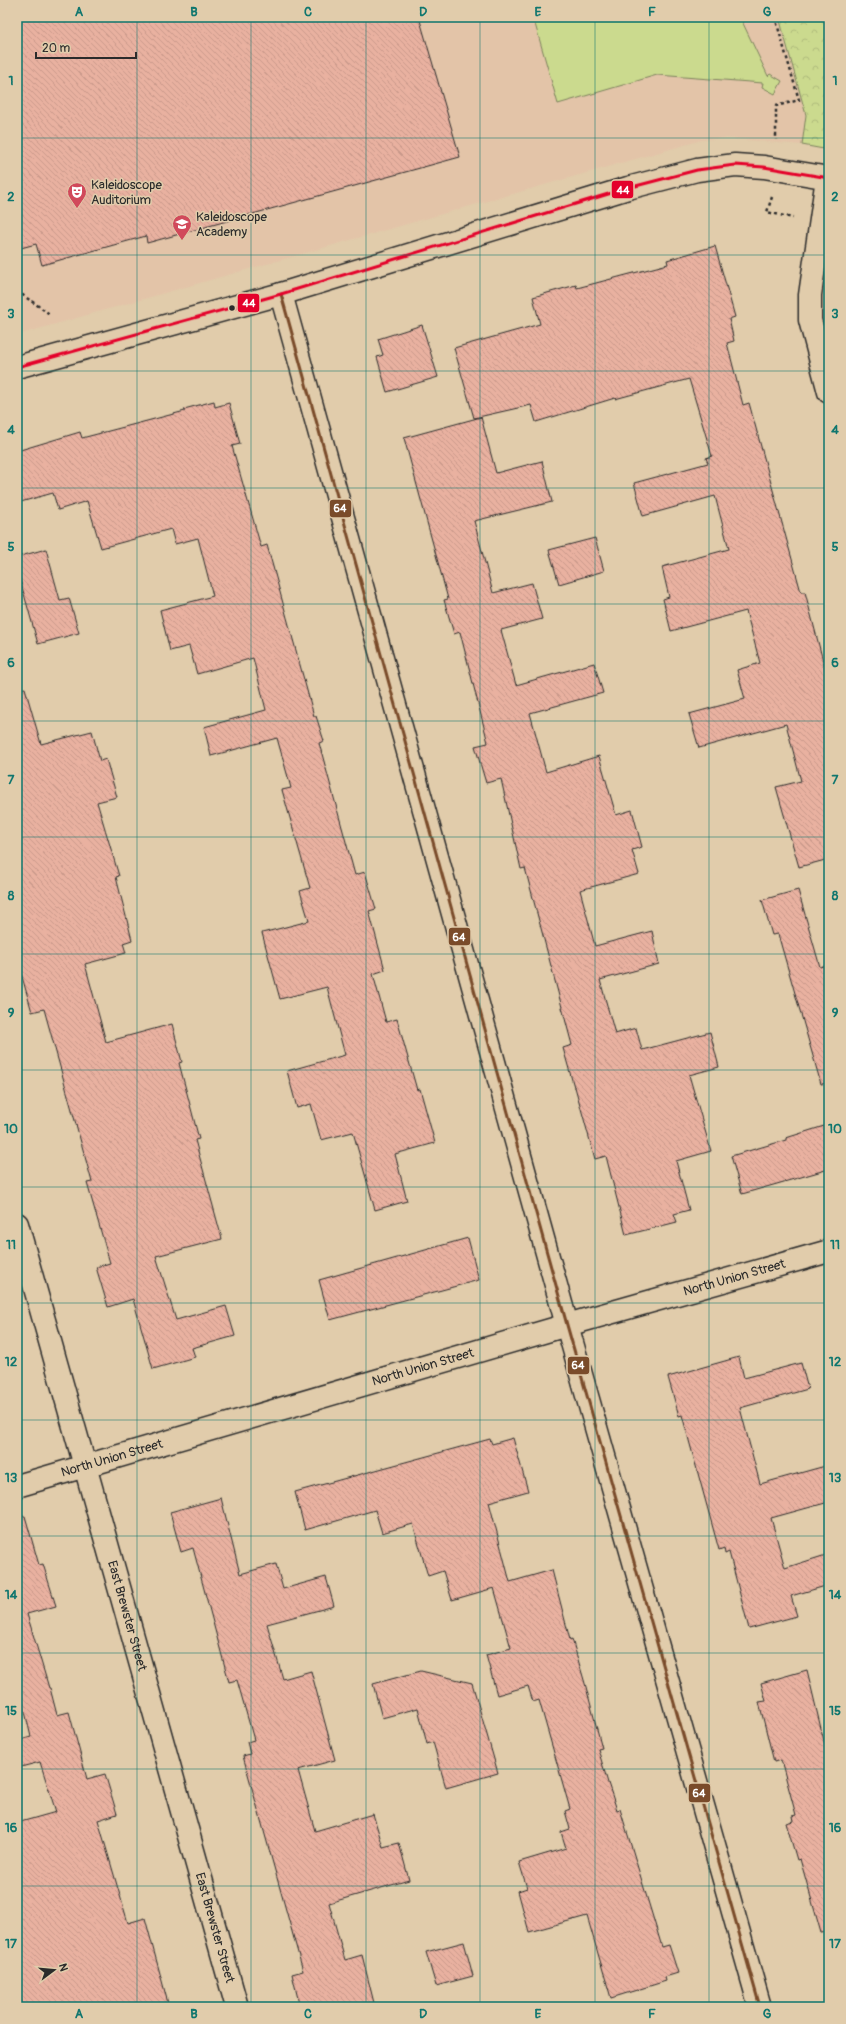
<svg xmlns="http://www.w3.org/2000/svg" width="846" height="2024" font-family="Pangolin,sans-serif">
<defs>
<pattern id="forest-crowns" width="20" height="18" patternUnits="userSpaceOnUse"><rect width="20" height="18" fill="#cbda8e"/><path d="M2 6a3 3 0 1 1 6 0M12 15a3 3 0 1 1 6 0" fill="none" stroke="#aebb7b"/></pattern>
<pattern id="building-back-hatch" width="6" height="6" patternUnits="userSpaceOnUse"><rect width="6" height="6" fill="#e9b1a0"/><path d="M-1 5l2 2M0 0l6 6M5-1l2 2" fill="none" stroke="#c8988a"/></pattern>
</defs>
<rect width="100%" height="100%" fill="#e1ccab"/>
<filter id="ink" filterUnits="userSpaceOnUse"><feTurbulence type="fractalNoise" baseFrequency=".025" numOctaves="2"/><feDisplacementMap in="SourceGraphic" scale="8" xChannelSelector="R" yChannelSelector="G"/><feConvolveMatrix kernelMatrix="1 2 1 2 8 2 1 2 1" color-interpolation-filters="sRGB"/></filter>
<g filter="url(#ink)">
<path fill="#e3c4a8" d="M17,17H779L806,115L802,145L725,138L702,140L17,335Z"/>
<path fill="#cbda8e" stroke="#7b825c" d="M533,17H740L768,76L770,74L782,81L775,94L762,87L763,83L657,75L558,104Z"/>
<path fill="url(#forest-crowns)" stroke="#7b825c" d="M779,17H829V150L802,145L806,115Z"/>
<path fill="url(#building-back-hatch)" stroke="#2b2b2b" d="M17,17H419L460,157L147,243L146,236L42,265L36,244L17,249Z
M715,246L735,317L729,319L734,341L727,343L743,405L749,403L801,592H805L829,684V859L799,867L776,787L801,781L786,724L699,748L689,714L745,699L737,670L760,663L746,611L671,631L663,599L669,597L662,567L729,549L715,496L643,516L634,483L708,463L706,458L712,456L689,379L615,399V398L536,422L531,405L474,418L454,348L540,324L533,297L576,285L577,288L668,264L667,260Z
M422,325L438,377L387,392L377,357L383,355L378,339Z
M214,401L215,407L229,403L240,444L232,446L261,547L267,545L314,716H316L324,741L319,743L355,875L365,872L376,909L369,911L385,970L373,974L386,1022L397,1019L417,1090L420,1089L435,1143L395,1154L407,1201L375,1210L353,1132L321,1140L311,1104L297,1108L287,1071L345,1055L327,987L280,999L262,933L309,921L300,891L310,888L282,790L291,788L277,738L211,756L204,727L266,710L253,658L197,674L189,646L170,651L160,610L213,596L198,538L175,544L171,529L101,548L87,501L58,510L53,493L17,503V451L80,432L82,438L185,411L184,409Z
M481,417L496,473L542,461L552,502L474,521L493,593L532,583L542,619L501,630L516,685L594,663L603,693L530,713L546,772L599,756L616,815L632,810L642,847L632,850L639,874L580,890L595,946L652,931L659,964L600,980L615,1034L636,1028L642,1050L710,1032L719,1067L689,1075L711,1151L676,1161L689,1210L674,1214L677,1222L626,1235L606,1156L595,1159L575,1087H574L563,1048L572,1045L525,868L521,869L501,779L486,783L475,746L488,743L460,632L454,634L444,600L448,599L404,438Z
M595,538L604,571L559,584L549,550Z
M46,549L60,600L69,598L79,633L38,644L17,569V557Z
M25,688L41,744L92,731L100,761L106,759L117,797L97,802L119,876L116,877L132,940L123,943L126,953L85,964L106,1042L172,1024L182,1062L179,1063L199,1139L195,1140L222,1239L156,1256L176,1320L226,1306L235,1336L192,1348L195,1357L153,1369L133,1299L108,1307L96,1267L110,1263L87,1183L92,1182L44,1009L32,1012L17,959V689Z
M798,890L820,967L829,964V1083L821,1084L778,934L772,935L762,900Z
M824,1126L829,1142V1169L742,1194L731,1156L786,1140V1138Z
M468,1238L479,1280L330,1320L319,1280Z
M739,1357L744,1378L801,1363L808,1389L740,1408L760,1484L829,1465V1502L771,1518L785,1568L829,1554V1585L791,1596L797,1616L749,1629L729,1552L725,1554L724,1548L719,1550L682,1415L679,1416L668,1377Z
M513,1438L528,1491L489,1502L510,1582L552,1570L570,1640L572,1639L586,1687L602,1748L598,1749L608,1783L617,1810L620,1809L662,1947L669,1945L678,1973L665,1977L666,1981L611,1998L587,1916L529,1932L518,1891L527,1888L519,1862L566,1848L561,1832L570,1829L565,1811L570,1809L539,1700L533,1702L528,1686L497,1695L486,1655L511,1648L494,1588L452,1600L443,1571L428,1576L413,1524L382,1533L375,1510L305,1530L295,1492L490,1439L492,1444Z
M221,1498L240,1574L276,1564L283,1589L326,1577L334,1606L267,1624L283,1679L311,1671L335,1760L298,1770L315,1831L373,1814L383,1847L399,1843L409,1880L329,1903L345,1960L362,1955L375,2007H300L292,1974L303,1971L243,1756L250,1754L247,1742L254,1740L237,1680L229,1682L193,1548L181,1552L170,1512Z
M25,1516L39,1565L43,1564L56,1606L27,1614L49,1688H50L57,1715L69,1712L87,1779L105,1774L117,1814L98,1820L128,1923L145,1918L169,2007H23L17,1985V1823L56,1812L40,1762L17,1768V1741L31,1737L17,1678V1517Z
M807,1670L829,1762V1932L821,1933L800,1859L797,1860L786,1823L793,1821L792,1816L796,1815L781,1760L774,1762L759,1702L766,1701L761,1683Z
M421,1671L472,1683L498,1773L446,1788L433,1742L427,1744L418,1708L382,1718L373,1684Z
M464,1942L473,1976L436,1986L426,1952Z"/>
<g fill="none" stroke-linecap="round" stroke-linejoin="round">
<g stroke="#2b2b2b" stroke-width="25">
<g id="minor">
<path d="M827,178L810,295V320L829,392"/>
<path d="M281,294L567,1325L760,2007"/>
<path d="M17,367L281,294L628,188L697,170L735,165L764,167L829,178"/>
<path id="s1" d="M17,1224L237,2007"/>
<path id="s2" d="M17,1486L567,1325L829,1251"/>
</g>
</g>
<path stroke="#2b2b2b" stroke-width="2.5" stroke-dasharray="3 3" stroke-linecap="butt" d="M775,17L799,100L776,106V140
M772,197L767,212L793,218
M17,291L51,315"/>
<use href="#minor" stroke="#e1ccab" stroke-width="22"/>
<g stroke="#e1ccab" stroke-width="6">
<path id="bus-1" d="M281,294L567,1325L760,2007"/>
</g>
<g stroke="#e1ccab" stroke-width="6">
<path id="bus-2" d="M17,367L281,294L628,188L697,170L735,165L764,167L829,178"/>
</g>
<use href="#bus-1" stroke="#7a4b2a" stroke-width="3"/>
<use href="#bus-2" stroke="#e4002b" stroke-width="3"/>
</g>
</g>
<path fill="none" stroke="#0f766e" stroke-width="1" stroke-opacity="0.55" d="M137,17V2007M251,17V2007M366,17V2007M480,17V2007M595,17V2007M709,17V2007M17,138H829M17,255H829M17,371H829M17,488H829M17,604H829M17,721H829M17,837H829M17,954H829M17,1070H829M17,1187H829M17,1303H829M17,1420H829M17,1536H829M17,1653H829M17,1769H829M17,1886H829"/>
<defs>
<g id="theatre-pin" transform="scale(1)"><path d="M0 17L-7.5 6A9.5 9.5 0 1 1 7.5 6Z" fill="#d1495b" stroke="#e1ccab"/><path d="M-5-5.5Q0-4 5-5.5V0Q5 5 0 6Q-5 5-5 0ZM-3.3-2.5H-1v1.5H-3.3ZM1-2.5H3.3v1.5H1ZM-2.8 1Q0 5.5 2.8 1Z" fill="#fff"/></g>
<g id="school-pin" transform="scale(1)"><path d="M0 17L-7.5 6A9.5 9.5 0 1 1 7.5 6Z" fill="#d1495b" stroke="#e1ccab"/><path d="M0-5L7-2L0 1L-7-2ZM-4 1L0 2.5L4 1V4Q0 6-4 4Z" fill="#fff"/></g>
</defs>
<g fill-rule="evenodd">
<use href="#theatre-pin" x="77" y="192"/>
<use href="#school-pin" x="182" y="224"/>
</g>
<circle fill="#2b2b2b" stroke="#e1ccab" stroke-width="1.5" cx="232" cy="308" r="3.5"/>
<g text-anchor="middle" dominant-baseline="central" stroke-width="3" stroke-linejoin="round" paint-order="stroke">
<g font-size="13" fill="#2b2b2b" stroke="#e1ccab" text-anchor="start">
<text x="91" y="185">Kaleidoscope<tspan x="91" dy="15">Auditorium</tspan></text>
<text x="196" y="217">Kaleidoscope<tspan x="196" dy="15">Academy</tspan></text>
</g>
<g font-size="13" fill="#2b2b2b" stroke="#e1ccab">
<text stroke="none"><textPath href="#s2" startOffset="747">North Union Street</textPath></text>
<text stroke="none"><textPath href="#s2" startOffset="423">North Union Street</textPath></text>
<text stroke="none"><textPath href="#s2" startOffset="99">North Union Street</textPath></text>
<text stroke="none"><textPath href="#s1" startOffset="407">East Brewster Street</textPath></text>
<text stroke="none"><textPath href="#s1" startOffset="731">East Brewster Street</textPath></text>
</g>
</g>
<g stroke="#e1ccab" stroke-width="1.5">
<rect x="611" y="180" width="23" height="19" rx="4" fill="#e4002b"/>
<rect x="237" y="293" width="23" height="20" rx="4" fill="#e4002b"/>
<rect x="329" y="499" width="23" height="19" rx="4" fill="#7a4b2a"/>
<rect x="448" y="927" width="23" height="19" rx="4" fill="#7a4b2a"/>
<rect x="567" y="1356" width="23" height="19" rx="4" fill="#7a4b2a"/>
<rect x="688" y="1783" width="23" height="20" rx="4" fill="#7a4b2a"/>
</g>
<g font-size="11" text-anchor="middle" font-weight="bold" fill="#fff">
<text x="623" y="194">44</text>
<text x="249" y="307">44</text>
<text x="340" y="512">64</text>
<text x="459" y="941">64</text>
<text x="578" y="1369">64</text>
<text x="699" y="1797">64</text>
</g>
<rect width="846" height="2024" fill="none" stroke="#e1ccab" stroke-width="44"/>
<g transform="translate(54 1970) rotate(74)" stroke="#e1ccab" stroke-width="3" paint-order="stroke">
<path d="M0-3L7 15L0 10L-7 15Z" fill="#2b2b2b"/>
<text y="-6" font-size="11" font-weight="bold" text-anchor="middle" fill="#2b2b2b">N</text>
</g>
<path d="M36 52v6h100v-6" fill="none" stroke="#2b2b2b" stroke-width="2"/>
<text x="42" y="52" font-size="12" fill="#2b2b2b" stroke="#e1ccab" stroke-width="3" paint-order="stroke">20 m</text>
<rect x="22" y="22" width="802" height="1980" fill="none" stroke="#0f766e" stroke-width="1.5"/>
<g font-size="13" text-anchor="middle" font-weight="bold" fill="#0f766e">
<text x="79" y="16">A</text>
<text x="194" y="16">B</text>
<text x="308" y="16">C</text>
<text x="423" y="16">D</text>
<text x="538" y="16">E</text>
<text x="652" y="16">F</text>
<text x="767" y="16">G</text>
<text x="11" y="85">1</text>
<text x="835" y="85">1</text>
<text x="11" y="201">2</text>
<text x="835" y="201">2</text>
<text x="11" y="318">3</text>
<text x="835" y="318">3</text>
<text x="11" y="434">4</text>
<text x="835" y="434">4</text>
<text x="11" y="551">5</text>
<text x="835" y="551">5</text>
<text x="11" y="667">6</text>
<text x="835" y="667">6</text>
<text x="11" y="784">7</text>
<text x="835" y="784">7</text>
<text x="11" y="900">8</text>
<text x="835" y="900">8</text>
<text x="11" y="1017">9</text>
<text x="835" y="1017">9</text>
<text x="11" y="1133">10</text>
<text x="835" y="1133">10</text>
<text x="11" y="1249">11</text>
<text x="835" y="1249">11</text>
<text x="11" y="1366">12</text>
<text x="835" y="1366">12</text>
<text x="11" y="1482">13</text>
<text x="835" y="1482">13</text>
<text x="11" y="1599">14</text>
<text x="835" y="1599">14</text>
<text x="11" y="1715">15</text>
<text x="835" y="1715">15</text>
<text x="11" y="1832">16</text>
<text x="835" y="1832">16</text>
<text x="11" y="1948">17</text>
<text x="835" y="1948">17</text>
<text x="79" y="2018">A</text>
<text x="194" y="2018">B</text>
<text x="308" y="2018">C</text>
<text x="423" y="2018">D</text>
<text x="538" y="2018">E</text>
<text x="652" y="2018">F</text>
<text x="767" y="2018">G</text>
</g>
</svg>
